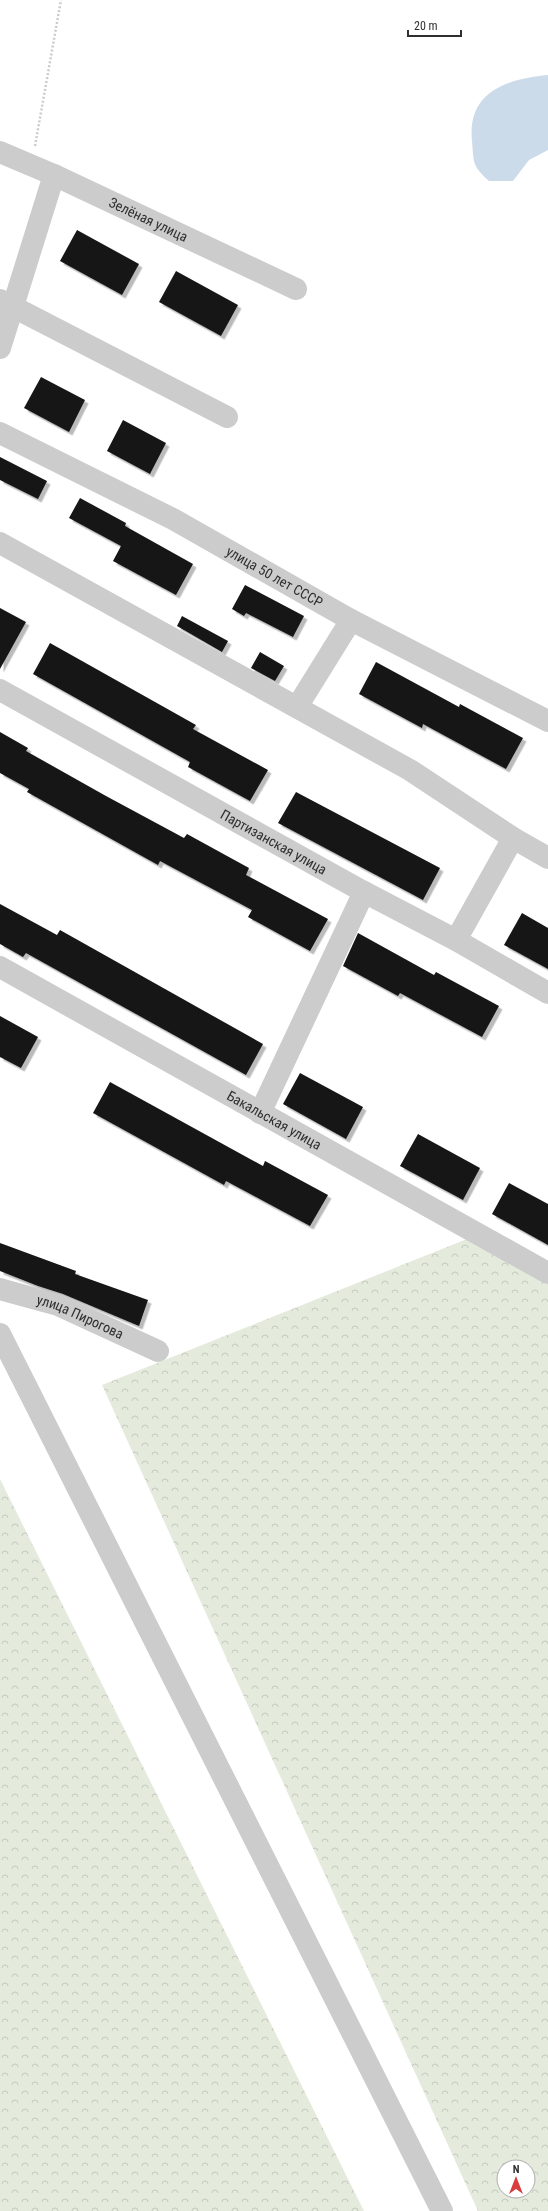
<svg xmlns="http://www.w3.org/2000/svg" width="548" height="2211" font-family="'Roboto Condensed',sans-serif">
<defs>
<pattern id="forest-crowns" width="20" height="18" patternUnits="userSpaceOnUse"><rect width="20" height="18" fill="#e4ebdd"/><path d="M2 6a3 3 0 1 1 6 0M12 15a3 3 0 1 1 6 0" fill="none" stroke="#c4cabe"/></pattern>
<filter id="shadow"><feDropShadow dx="3.5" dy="3.5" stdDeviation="0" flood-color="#0004"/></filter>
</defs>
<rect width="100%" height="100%" fill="#fff"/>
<path fill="url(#forest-crowns)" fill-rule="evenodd" d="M477,1235L548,1277V2211H478L102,1385ZM504,2167H528V2191H504Z
M0,1479L364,2211H0Z"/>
<path fill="#cbdbe9" d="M548,75V150L529,160L513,181H489C472,165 474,164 472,141C467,92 506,79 548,75Z"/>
<path fill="#161616" filter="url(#shadow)" d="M77,230L139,264L122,295L60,261Z
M176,271L238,305L221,336L159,302Z
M41,377L85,400L69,432L24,408Z
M123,420L166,443L150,474L107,451Z
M0,457L47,481L38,499L0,480Z
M80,498L126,523L125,526L193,564L176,595L113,561L121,546L69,518Z
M245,585L304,616L293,637L246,613L244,616L232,609Z
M0,608L26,622L0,669Z
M182,616L228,641L222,652L177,626Z
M50,643L196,725L193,729L268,770L250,801L188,767L190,762L33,674Z
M260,652L284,666L275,681L251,668Z
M376,662L459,707L460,704L523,738L506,769L423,724L422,728L359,694Z
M0,732L28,748L26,751L106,796L184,838L187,834L249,868L246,875L328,919L310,951L248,917L252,910L160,861L158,865L27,792L29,789L0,773Z
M296,792L440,868L423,900L278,823Z
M0,904L57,935L60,930L263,1044L246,1075L26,953L23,957L0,944Z
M522,913L548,928V969L504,945Z
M358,933L434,975L436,972L499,1006L482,1037L400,993L398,996L343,966Z
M0,1016L38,1037L21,1068L0,1057Z
M300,1073L363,1107L346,1139L283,1104Z
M110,1082L263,1166L265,1161L328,1195L310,1226L226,1181L224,1185L93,1113Z
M418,1134L480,1168L463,1200L400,1166Z
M509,1183L548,1204V1245L492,1214Z
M0,1243L76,1271L75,1274L148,1300L139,1326L63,1294L38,1286L0,1271Z"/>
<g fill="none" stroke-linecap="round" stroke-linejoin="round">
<path stroke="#ccc" stroke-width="2.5" stroke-dasharray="2 2" stroke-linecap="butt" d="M35,146L61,0"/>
<g stroke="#ccc" stroke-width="22">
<path id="s1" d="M0,152L54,175L296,289"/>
<path d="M0,300L227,417"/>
<path d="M0,348L54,175"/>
<path id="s2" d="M0,433L173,519L351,620L548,721"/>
<path d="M0,543L410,770L513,838L548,858"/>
<path id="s3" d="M0,690L364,892L456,940L548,993"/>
<path d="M297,707L351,620"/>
<path d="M456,940L513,838"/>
<path id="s4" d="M0,967L548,1273"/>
<path d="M260,1113L364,892"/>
<path id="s5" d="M0,1289L58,1305L158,1351"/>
<path d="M0,1334L442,2211"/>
</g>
</g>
<g text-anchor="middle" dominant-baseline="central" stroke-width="4" stroke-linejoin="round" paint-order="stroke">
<g font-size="14" fill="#2f2f2f" stroke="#fff">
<text stroke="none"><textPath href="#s1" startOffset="163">Зелёная улица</textPath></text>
<text stroke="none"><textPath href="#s2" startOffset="310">улица 50 лет СССР</textPath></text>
<text stroke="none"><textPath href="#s3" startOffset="313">Партизанская улица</textPath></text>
<text stroke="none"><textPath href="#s4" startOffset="314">Бакальская улица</textPath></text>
<text stroke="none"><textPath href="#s5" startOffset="85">улица Пирогова</textPath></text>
</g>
</g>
<g transform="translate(516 2179)"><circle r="19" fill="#ffffff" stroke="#acacac"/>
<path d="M0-3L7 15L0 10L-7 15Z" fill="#d93d3d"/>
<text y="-6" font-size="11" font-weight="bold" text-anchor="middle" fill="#2f2f2f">N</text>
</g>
<path d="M408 30v6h53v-6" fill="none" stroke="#2f2f2f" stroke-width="2"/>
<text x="414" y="30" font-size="12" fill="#2f2f2f" stroke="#ffffff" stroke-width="3" paint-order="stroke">20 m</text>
</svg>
